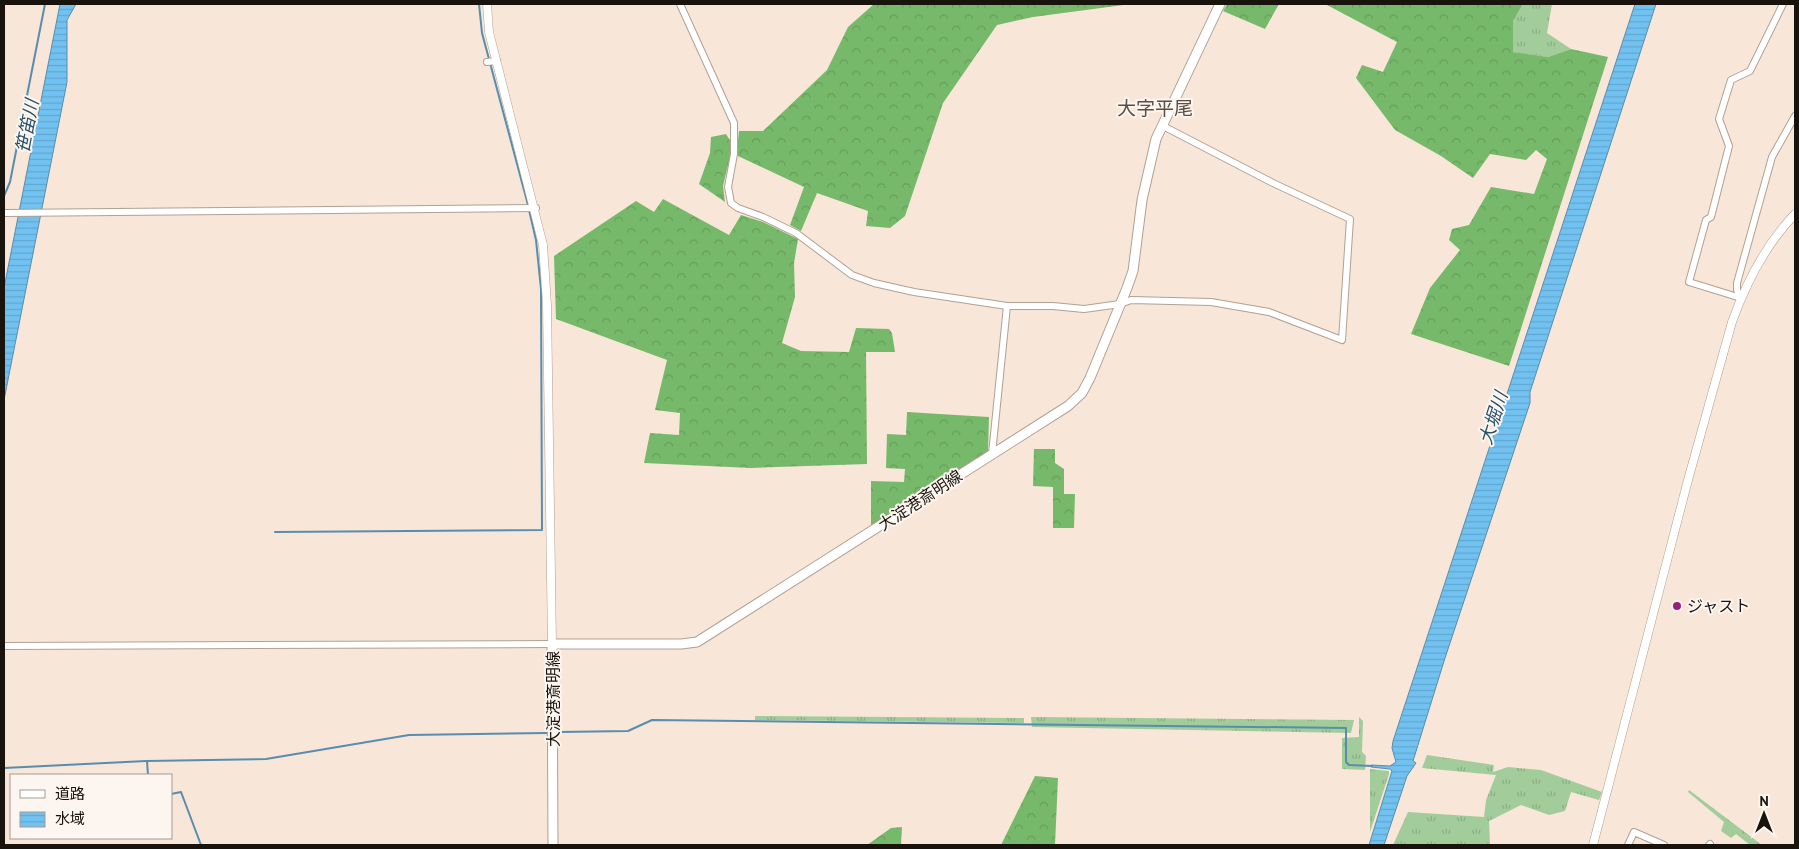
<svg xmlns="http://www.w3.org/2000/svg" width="1799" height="849" font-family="'PT Sans','Noto Sans JP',sans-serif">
<defs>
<pattern id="grass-tufts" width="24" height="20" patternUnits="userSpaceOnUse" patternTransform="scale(1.25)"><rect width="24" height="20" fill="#a2cc9a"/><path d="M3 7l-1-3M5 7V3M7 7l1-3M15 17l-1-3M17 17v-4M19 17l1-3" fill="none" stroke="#8bae84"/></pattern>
<pattern id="forest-crowns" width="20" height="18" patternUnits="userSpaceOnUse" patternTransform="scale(1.25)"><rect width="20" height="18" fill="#77b96a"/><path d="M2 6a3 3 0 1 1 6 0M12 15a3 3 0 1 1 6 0" fill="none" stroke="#669e5b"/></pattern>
<pattern id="water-rules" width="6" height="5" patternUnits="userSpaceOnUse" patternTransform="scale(1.25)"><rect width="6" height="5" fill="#72c2f1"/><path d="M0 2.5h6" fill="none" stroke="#62a6cd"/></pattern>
</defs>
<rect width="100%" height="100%" fill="#f8e6d8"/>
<path fill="url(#grass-tufts)" d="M1523,4H1552L1547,33L1571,49L1548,57L1512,52L1513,21Z
M755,716L1024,718V723L755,720Z
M1031,717L1354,720L1351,733L1032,727Z
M1359,717L1363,721L1362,752L1366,756L1365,770L1342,769V738L1359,737Z
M1427,755L1494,765L1493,772L1508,767L1541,770L1602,792L1599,800L1571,792L1565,811L1549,815L1521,805L1489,821L1490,845H1393L1408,812L1484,817L1486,800L1496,775L1422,768Z
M1370,769L1389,771V774L1370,832Z
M1689,790L1762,845H1750L1736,834L1731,838L1721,831L1724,822L1688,792Z"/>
<path fill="url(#forest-crowns)" d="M874,4H1131L1033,17L997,25L943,103L905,216L890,228L866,226L868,211L817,193L801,231L790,225L804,187L738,156L730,157L723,186L725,202L699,184L710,153L711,137L726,134L731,142L738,141L739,131H763L827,70L848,27Z
M1227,4H1279L1265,29L1223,11Z
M1325,4H1523L1513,21V52L1548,57L1571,49L1608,57L1509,366L1411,334L1430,288L1460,250L1449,240L1452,229L1469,225L1491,187L1534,194L1547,159L1536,150L1526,160L1490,154L1473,178L1441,156L1395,130L1356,78L1362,65L1383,72L1397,42Z
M663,199L729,235L741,215L763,222L798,239L794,263L795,297L782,343L801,351L849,352L856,328L889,329L892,333L895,352H866L867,464L751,468L644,463L650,433L679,435L680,413L655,410L667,360L556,319L554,256L636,201L654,212Z
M907,412L989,417L988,452L871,527V481L904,482L905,469L886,468L887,434L906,435Z
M1034,449H1055V463L1064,469V494H1075L1074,528H1053V487L1033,486Z
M1035,776L1058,778L1055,845H1001Z
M902,827L901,845H867L891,828Z"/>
<path fill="url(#water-rules)" stroke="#578ead" d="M60,4H76L67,20V82L4,400V288Z
M1635,4H1656L1530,392V403L1445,658L1413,761L1416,763L1407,776L1384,845H1369L1392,771L1390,769L1371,767V765L1390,766L1396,762L1392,748L1393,741Z"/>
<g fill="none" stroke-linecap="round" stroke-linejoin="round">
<path stroke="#578ead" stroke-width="2" d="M479,4L482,33L528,205
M4,196L10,182L45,4
M275,532L542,530L541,289L536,240L529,210
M560,732L628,731L652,720L1346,728V762L1349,765L1372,766
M4,768L146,761
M148,775L147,761L266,759L409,735L547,733
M171,794L181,792L201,845"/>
<g stroke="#b1a193" stroke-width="8">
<path id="minor" d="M680,4L734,123V154L728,187L731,203L738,208L763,217L796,233L852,275L874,283L914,292L1007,306H1053L1084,309L1120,304L1131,300L1211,302L1269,312L1342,340L1350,219L1273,183L1163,126
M487,62L497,61
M4,213L536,208
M1741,298L1689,282L1706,220L1711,217L1729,146L1719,119L1731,80L1750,71L1783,4
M1741,298L1737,290V283L1772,157L1795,116
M992,454L1007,306
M4,646L552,644
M1628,845L1634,832L1664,845
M1709,845L1710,844"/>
</g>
<g stroke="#b1a193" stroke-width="9">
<path id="tertiary" d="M487,4L489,32L543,245L547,305L552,644
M1593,845L1688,480L1732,322C1746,283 1766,244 1795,214"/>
</g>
<g stroke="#b1a193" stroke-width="11">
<path id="secondary" d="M553,845L552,644H681L697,642L1068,406L1082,393L1090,378L1127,288L1133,271L1142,200L1156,139L1220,4"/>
</g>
<use href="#minor" stroke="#fff" stroke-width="6"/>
<use href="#tertiary" stroke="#fff" stroke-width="8"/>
<use href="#secondary" stroke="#fff" stroke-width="9"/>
</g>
<circle fill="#98207b" stroke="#fdf6f0" stroke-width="2" cx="1677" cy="606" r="5"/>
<g text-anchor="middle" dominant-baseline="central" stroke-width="4" stroke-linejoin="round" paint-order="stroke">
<g font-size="16" fill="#19130e" stroke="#fdf6f0">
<text transform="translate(920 500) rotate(-33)">大淀港斎明線</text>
<text transform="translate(553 699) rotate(-90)">大淀港斎明線</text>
</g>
<g font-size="16" fill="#19130e" stroke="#fdf6f0" text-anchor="start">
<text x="1687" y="606">ジャスト</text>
</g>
<g font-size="18" font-style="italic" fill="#245069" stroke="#fdf6f0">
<text transform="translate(27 126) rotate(-79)">笹笛川</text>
<text transform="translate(1493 418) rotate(-72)">大堀川</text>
</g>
<g font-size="19" fill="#5d4e42" stroke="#fdf6f0">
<text x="1155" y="108">大字平尾</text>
</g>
</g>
<rect width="1799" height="849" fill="none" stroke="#19130e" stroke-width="10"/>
<rect x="10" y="774" width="162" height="65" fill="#fdf6f0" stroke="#a29b96"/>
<rect x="20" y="790" width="25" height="8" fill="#ffffff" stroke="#a29b96"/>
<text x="55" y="799" font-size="15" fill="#19130e">道路</text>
<rect x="20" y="812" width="25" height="15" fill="url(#water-rules)" stroke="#a29b96"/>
<text x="55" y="824" font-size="15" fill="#19130e">水域</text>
<g transform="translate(1764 814)" stroke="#fdf6f0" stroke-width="4" paint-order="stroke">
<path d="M0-4L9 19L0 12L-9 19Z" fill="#19130e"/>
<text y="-8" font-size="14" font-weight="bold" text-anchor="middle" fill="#19130e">N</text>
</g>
</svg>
